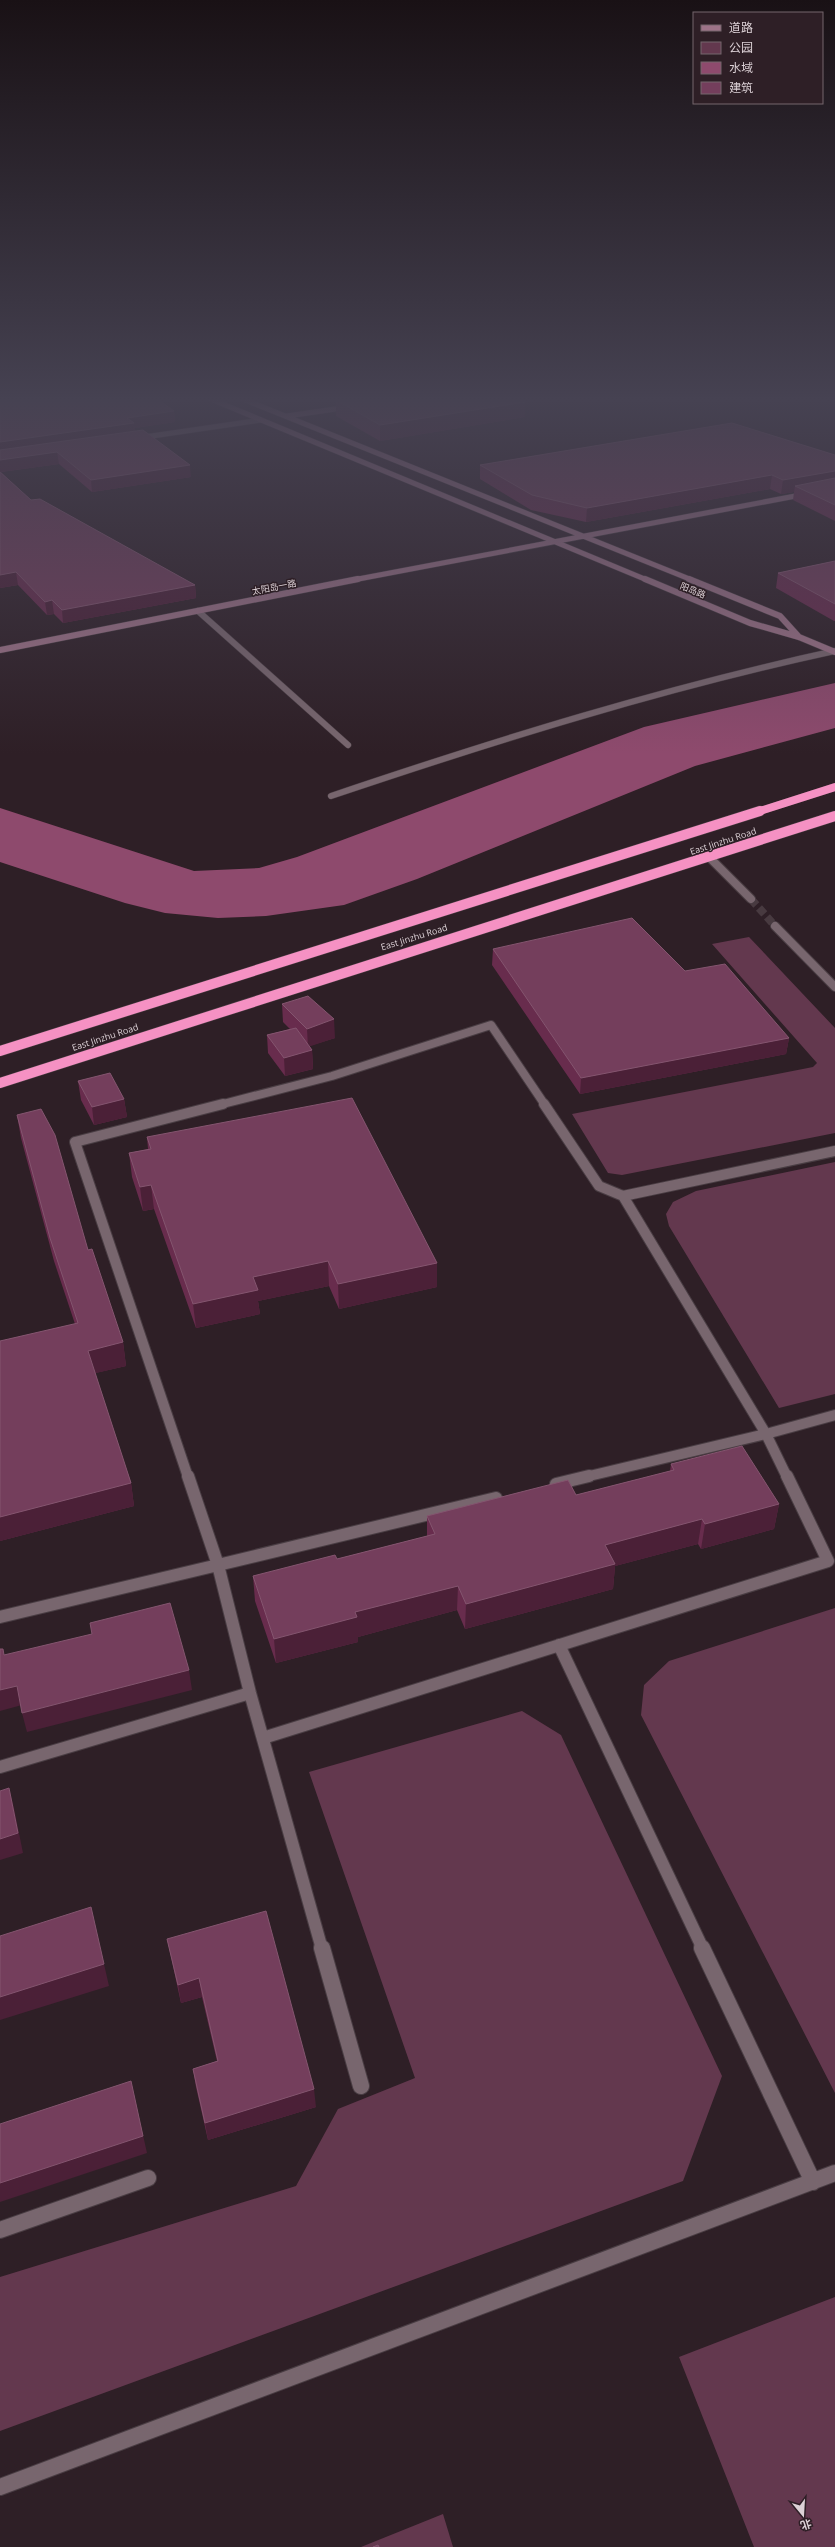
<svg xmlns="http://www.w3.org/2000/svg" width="835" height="2547" font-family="'Open Sans','Noto Sans SC',sans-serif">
<rect width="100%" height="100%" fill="#2e1f26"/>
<path fill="#63384e" d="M749,937L835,1028V1133L622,1175L608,1173L572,1114L813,1067L817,1063L712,944Z
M835,1162V1394L779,1408L669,1226L666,1214L673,1202L696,1191Z
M835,1608V2093L641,1715L644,1685L669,1661Z
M522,1711L561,1735L722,2076L683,2181L0,2431V2277L296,2186L338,2109L415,2078L309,1772Z
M835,2297V2547H754L679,2357Z
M443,2514L453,2547H361Z"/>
<path fill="#8e4a6d" d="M835,683V728L695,766L417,879L344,905L266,916L218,918L165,913L125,903L0,862V808L194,871L259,868L297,857L644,727Z"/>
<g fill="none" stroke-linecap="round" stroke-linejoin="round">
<path stroke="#483a40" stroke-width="8" stroke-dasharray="8 4" stroke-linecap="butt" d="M751,899L775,926"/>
<g stroke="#493d43" stroke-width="10">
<path id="lane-far3" d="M219,1105L332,1076L491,1025L545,1105"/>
</g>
<g stroke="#493d43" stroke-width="12">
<path id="lane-far2" d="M544,1104L599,1186L623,1196
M188,1477L75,1142L223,1104
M585,1477L766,1434L623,1196L835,1151
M787,1477L766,1434L835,1415"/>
</g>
<g stroke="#493d43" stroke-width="14">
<path id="lane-far1" d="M188,1476L218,1565L496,1498
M556,1484L589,1476
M0,1617L218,1565L250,1693L322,1949
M559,1645L703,1949
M263,1738L828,1561L787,1476
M0,1767L250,1693"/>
</g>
<g stroke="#493d43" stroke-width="18">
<path id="lane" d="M322,1948L361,2086
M702,1948L813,2182
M0,2230L148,2178
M0,2487L835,2173"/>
</g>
<g stroke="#493d43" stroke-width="6">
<path id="street-far2" d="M138,438L261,420"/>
</g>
<g stroke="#493d43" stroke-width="7">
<path id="street-far1" d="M198,611L348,745
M331,796C497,740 664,688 835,651"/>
</g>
<g stroke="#493d43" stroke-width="10">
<path id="street" d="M710,858L751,899
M775,926L835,987"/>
</g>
<g stroke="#493d43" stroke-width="6">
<path id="secondary-far1" d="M206,397L647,580
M238,397L692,580
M287,416L349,407
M353,580L806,494"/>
</g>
<g stroke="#493d43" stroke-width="7">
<path id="secondary" d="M645,579L750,623L799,637L835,652
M689,579L780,616L799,637
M0,650L358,579"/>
</g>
<g stroke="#493d43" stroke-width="8">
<path id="highway-far1" d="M757,812L835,787"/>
</g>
<g stroke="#493d43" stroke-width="11">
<path id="highway" d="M0,1051L760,811
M0,1083L835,816"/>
</g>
<use href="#lane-far3" stroke="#78666e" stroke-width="8"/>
<use href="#lane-far2" stroke="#78666e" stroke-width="10"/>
<use href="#lane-far1" stroke="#78666e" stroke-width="12"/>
<use href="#lane" stroke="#78666e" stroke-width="16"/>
<use href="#street-far2" stroke="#78666e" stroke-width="5"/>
<use href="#street-far1" stroke="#78666e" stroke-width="6"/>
<use href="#street" stroke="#78666e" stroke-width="8"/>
<use href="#secondary-far1" stroke="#9e7388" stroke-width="5"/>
<use href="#secondary" stroke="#9e7388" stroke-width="6"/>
<use href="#highway-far1" stroke="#f591c3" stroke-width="8"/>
<use href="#highway" stroke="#f591c3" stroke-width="10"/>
</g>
<path fill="#682c4d" d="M0,397L174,411L175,422L135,428V431L191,477L92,492L59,464L1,472L31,500L195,585L196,598L63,623L54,614L47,615L18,585L0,588Z
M336,400L525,402V417L380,441L336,416Z
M835,455V521L793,500L794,492L781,494L770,489L586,522L531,510L480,479V465Z
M835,561V621H834L776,588L778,573Z
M493,949L685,971L789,1038L786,1054L580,1094L492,965Z
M282,1004L335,1038L309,1046L312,1050L313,1069L285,1076L268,1053L267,1035L290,1029L283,1022Z
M78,1081L124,1099L127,1117L94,1125L81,1100Z
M17,1115L88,1250L123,1342L126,1366L95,1373L131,1483L134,1506L0,1541V1341L75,1324L54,1261L21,1138Z
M147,1137L437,1263V1287L339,1309L329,1286L258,1301L260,1314L196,1328L154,1209L143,1211L132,1177L129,1153L148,1149Z
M671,1464L779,1504L774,1529L701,1549L698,1544L615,1566L613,1589L465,1629L457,1610L358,1637V1642L276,1663L255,1601L253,1576L337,1559L427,1536V1516L576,1495L670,1471Z
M167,1939L316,2107L208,2140L196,2087L193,2069L217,2061L202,1997L181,2003L171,1957Z"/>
<path fill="#4b2037" d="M525,402V417L380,441V425Z
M174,411L175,422L135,428V434L0,454V442L127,418Z
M57,452L59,464L0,472V460Z
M190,465L191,477L92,492L91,480Z
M835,471V485L795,486L794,492L781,494L783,480Z
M772,475L770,489L586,522L587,508Z
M16,572L18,585L0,588V575Z
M195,585L196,598L63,623L62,610Z
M52,600L54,614L47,615L45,602Z
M334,1019L335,1038L308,1047L307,1029Z
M789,1038L786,1054L580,1094L581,1078Z
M312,1050L313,1069L285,1076L284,1058Z
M124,1099L127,1117L94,1125L92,1107Z
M151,1185L154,1209L143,1211L140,1187Z
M328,1261L329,1286L258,1301L260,1314L196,1328L193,1304L253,1277Z
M437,1263V1287L339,1309L338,1284Z
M123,1342L126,1366L92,1374L88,1351Z
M131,1483L134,1506L0,1541V1517Z
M779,1504L774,1529L701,1549L705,1524Z
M702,1519L698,1544L615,1566L613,1589L465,1629L466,1604L605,1545Z
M458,1586L457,1610L358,1637V1642L276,1663L274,1639L355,1612Z
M189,1670L192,1690L27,1732L22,1713Z
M17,1686L22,1705L0,1711V1690Z
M9,1788L14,1808L23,1853L0,1860V1839Z
M91,1907L109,1986L0,2020V1997Z
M199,1978L202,1997L181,2003L178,1985Z
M131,2081L147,2153L0,2202V2183Z
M314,2089L316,2107L208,2140L205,2123Z"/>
<path fill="#743e5c" stroke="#84556f" d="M0,397H155L174,411L127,418L134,423L0,442Z
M356,397H516L525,402L380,425L336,400Z
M732,423L835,455V471L783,480L772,475L587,508L532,495L480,465Z
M143,430L190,465L91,480L57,452L0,460V450Z
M0,472L31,500L40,499L195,585L62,610L52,600L45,602L16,572L0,575Z
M835,478V505L795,486Z
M835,561V604L778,573Z
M632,918L685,971L725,964L789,1038L581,1078L493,949Z
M308,996L334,1019L307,1029L282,1004Z
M296,1028L312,1050L284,1058L267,1035Z
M110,1073L124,1099L92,1107L78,1081Z
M352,1098L437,1263L338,1284L328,1261L253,1277L258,1290L193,1304L151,1185L140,1187L129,1153L151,1149L147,1137Z
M41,1109L55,1135L88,1250L92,1249L123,1342L88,1351L131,1483L0,1517V1341L78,1323L50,1238L17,1115Z
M742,1446L779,1504L705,1524L702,1519L605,1545L615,1564L466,1604L458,1586L355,1612L357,1617L274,1639L253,1576L335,1555L337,1559L435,1534L427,1516L568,1480L576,1495L674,1470L671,1464Z
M170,1603L189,1670L22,1713L17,1686L0,1690V1649H3L4,1655L92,1634L90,1623Z
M9,1788L18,1833L0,1839V1791Z
M91,1907L104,1964L0,1997V1936Z
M266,1911L314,2089L205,2123L193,2069L218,2061L199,1978L178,1985L167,1939Z
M131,2081L143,2136L0,2183V2124Z
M378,2545L379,2547H373Z"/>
<linearGradient id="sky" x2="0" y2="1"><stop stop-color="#191115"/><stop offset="0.53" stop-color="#464252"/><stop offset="1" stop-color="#464252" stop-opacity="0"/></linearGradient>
<rect width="835" height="754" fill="url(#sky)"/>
<g text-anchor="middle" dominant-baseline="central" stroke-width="3" stroke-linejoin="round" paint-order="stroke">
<g font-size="9" fill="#dcd1d6" stroke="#2e1f26">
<text transform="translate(274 587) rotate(-11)">太阳岛一路</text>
<text transform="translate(693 590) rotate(22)">阳岛路</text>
<text transform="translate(723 841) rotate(-18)">East Jinzhu Road</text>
<text transform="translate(414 937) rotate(-17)">East Jinzhu Road</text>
<text transform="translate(105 1037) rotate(-18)">East Jinzhu Road</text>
</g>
</g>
<rect x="693" y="12" width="130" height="92" fill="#2e1f26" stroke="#74666c"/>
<rect x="701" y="25" width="20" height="6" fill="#9e7388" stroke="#74666c"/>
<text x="729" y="32" font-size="12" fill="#dcd1d6">道路</text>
<rect x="701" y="42" width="20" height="12" fill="#63384e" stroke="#74666c"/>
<text x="729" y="52" font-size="12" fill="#dcd1d6">公园</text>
<rect x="701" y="62" width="20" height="12" fill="#8e4a6d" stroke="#74666c"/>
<text x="729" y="72" font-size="12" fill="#dcd1d6">水域</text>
<rect x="701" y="82" width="20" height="12" fill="#743e5c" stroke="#74666c"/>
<text x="729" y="92" font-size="12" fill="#dcd1d6">建筑</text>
<g transform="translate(803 2515) rotate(162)" stroke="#2e1f26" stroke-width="3" paint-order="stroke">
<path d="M0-3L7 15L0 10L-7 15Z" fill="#dcd1d6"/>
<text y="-6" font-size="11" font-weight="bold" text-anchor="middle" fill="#dcd1d6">北</text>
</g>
</svg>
